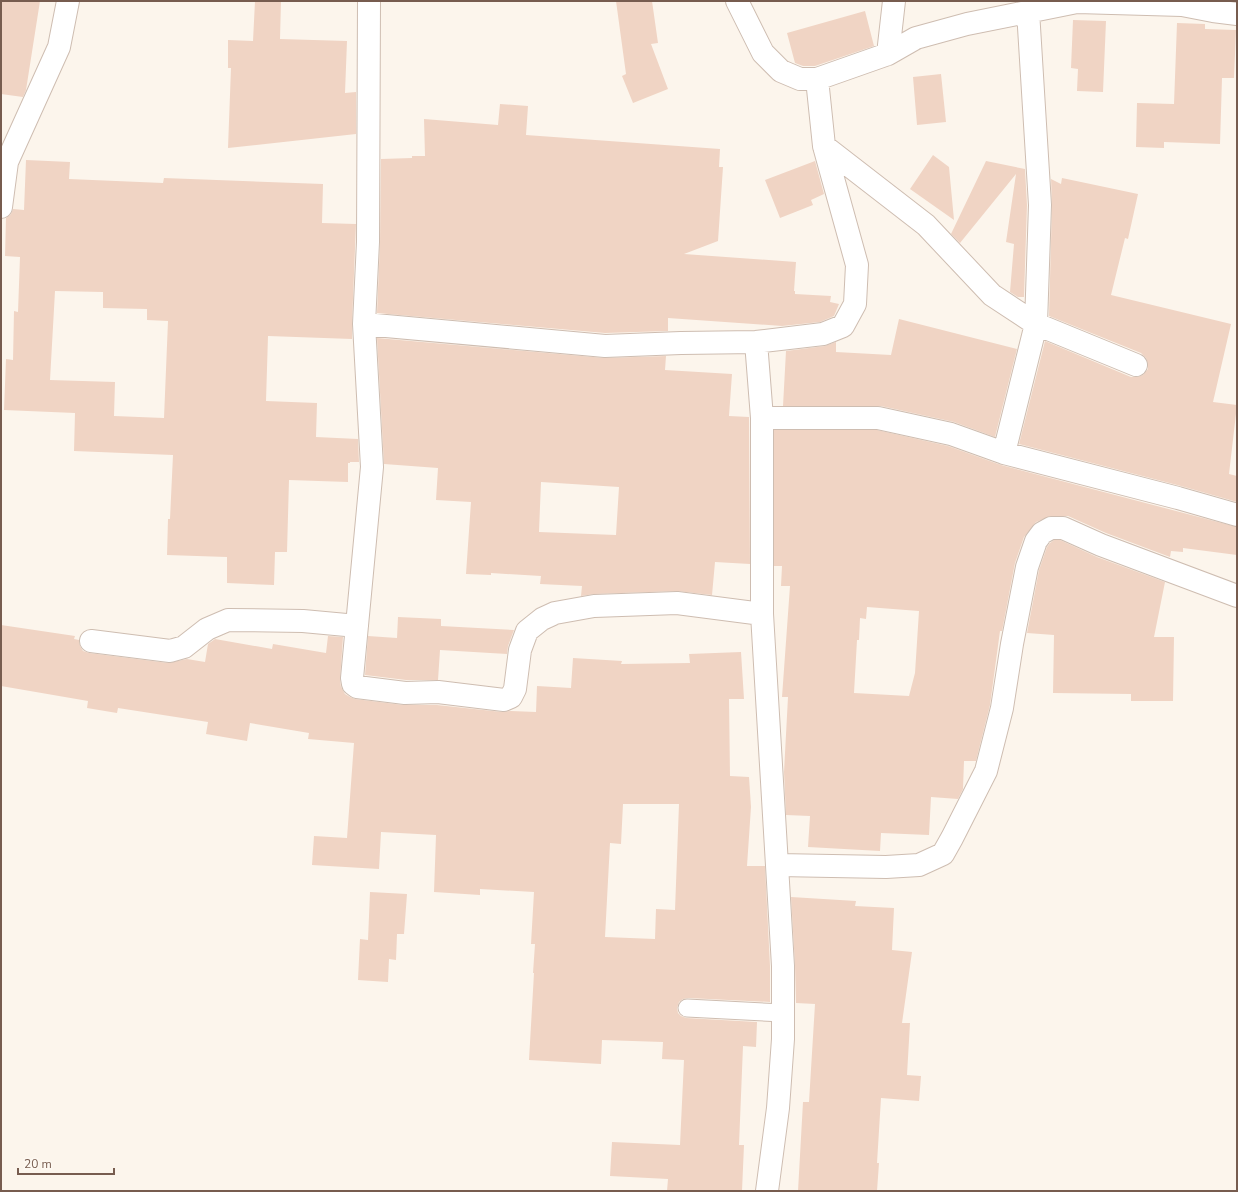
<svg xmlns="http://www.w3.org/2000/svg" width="1238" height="1192" font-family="'Nunito Sans',sans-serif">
<rect width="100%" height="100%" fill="#fcf5ec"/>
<path fill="#f0d4c4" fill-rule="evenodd" d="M1,1H40L26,90L23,97L1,94Z
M255,1H281L280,39L347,41L345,93L356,92V134L228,148L231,68H228V40L253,41Z
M616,1H652L658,43L651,44L668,89L633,103L622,76L626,74Z
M865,11L874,46L815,66H803L795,63L787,33Z
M1073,20L1106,21L1103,92L1077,91L1078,69L1071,68Z
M1177,23L1205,24V29L1236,30L1234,78H1222L1220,144L1164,142V148L1136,147L1137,103L1174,104Z
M941,74L946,122L917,125L913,77Z
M500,104L528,106L526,135L720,149L719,167H723L718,241L684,254L796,262L794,291H795V294L831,296L830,302L839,304L834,316L820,322L782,326L668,318V331L605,333L377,313L380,243L381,159L412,158V156H425L424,119L498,125Z
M933,155L949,167L954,220L910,189Z
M26,160L70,162L69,179L163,183L164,178L323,184L322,223L356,224L352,323V339L268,336L266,401L317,403L316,437L358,439L359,462H350V463H348V482L289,480L287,552H275L274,585L227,583V557L167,555L168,519H170L173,455L74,451L75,413L4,410L6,359L13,360L14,311L18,312L20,257L5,256L6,218L11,214L13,209L24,210ZM55,291L103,292V308L147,309V320L168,321L164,418L114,416L115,382L50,380Z
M815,161L824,194L811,200L813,205L780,218L765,180Z
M986,161L1025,169L1027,205L1024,297H1018L1010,292L1014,244L1006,242L1016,174L960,243L951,234Z
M1062,178L1138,194L1128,239L1125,238L1111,295L1231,324L1213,402L1237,405L1229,474L1237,476V502L1181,486L1019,444L1045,341L1131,377H1137L1143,375L1148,369V364L1146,358L1141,353L1049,316L1052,205L1051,179L1061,184Z
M899,319L1017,349L995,437L954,422L881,406H783L786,351L825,346L836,342V352L891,355Z
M377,338L604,358L666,356L665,370L732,374L729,416L749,417L750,564L715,562L712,595L677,591L594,594L581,596L582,586L540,584L541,576L491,573V575L466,574L471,502L436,500L438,468L384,464ZM541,482L619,487L616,535L539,532Z
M774,430H877L948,446L1001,465L1237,527V555L1183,548V552L1171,551L1170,557L1106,533L1068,516H1051L1036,522L1024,537L1015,563L1002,631H1000L990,705L976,761H964L963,789L958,799L931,797L929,835L881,833L880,851L808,847L810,816L786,815L784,772L788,697H782L790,586H781L782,566H774ZM867,607L919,611L915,673L909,696L854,693L857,640H859L860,618L866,619Z
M1054,540H1060L1097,557L1165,582L1154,637H1174L1173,701H1131V694L1053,693L1054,635L1027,633L1039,570L1047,547L1050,543Z
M398,617L441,619V626L514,630L508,646L507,654L440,650L438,680H406L365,675L368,636L397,638Z
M1,625L75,636L74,639L79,640L80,646L83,651L89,653L168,663L187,659L205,662L208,644L215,639L272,649L273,644L326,653L328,636L343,637L340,680L341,687L345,694L350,697L355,699L403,705H437L502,712L511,711L536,712L537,686L571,688L573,658L622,661L621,664L690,663L689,654L741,652L744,699H729L730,776L749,777L751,807L747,866H765L770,966V1002L688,998L683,999L679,1002L677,1008L678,1013L681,1016L686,1018L757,1022L756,1047L743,1046L739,1145H744L742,1191H667L668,1179L610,1176L612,1142L680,1145L684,1060L662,1059L663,1042L602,1040L601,1064L529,1060L534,973H533L535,944H531L534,892L480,889V895L434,892L436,835L381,832L379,869L312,865L314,836L347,838L354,743L308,739L309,733L250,723L247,741L206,734L208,722L118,708L117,713L87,708L88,701L1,686ZM623,804H679L675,910L656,909L655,939L605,937L610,843L621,844Z
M370,892L407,894L404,934H397L396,960L389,959L388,982L358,980L360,939L368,940Z
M791,897L856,901L855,906L894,908L892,950L912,952L902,1023H910L907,1075L921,1076L919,1101L881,1098L877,1163H879L877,1191H798L803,1102H809L815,1004L796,1003L795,965Z"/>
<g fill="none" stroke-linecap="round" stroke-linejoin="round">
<g stroke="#cebdb1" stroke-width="19">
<path id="service" d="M687,1008L783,1013"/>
</g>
<g stroke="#cebdb1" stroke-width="24">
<path id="minor" d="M369,1L368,242L364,324L372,467L352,678L353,684L357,687L405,693L438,692L504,700L511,697L515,689L520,650L527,631L542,619L555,613L594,606L677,603L762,614
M737,1L763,53L781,71L800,79H817L888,54L916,38L967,24L1077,2L1182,5L1213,11L1237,14
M888,54L894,1
M824,146L926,225L992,295L1036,324L1136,365
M1,207L7,162L59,47L68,1
M364,324L605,346L681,343L756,342L823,334L843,326L855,304L857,265L824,146L817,79
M756,342L762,418V614L783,966V1039L778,1108L767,1191
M762,418H878L951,434L1004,453L1178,498L1237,515
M1004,453L1036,324L1040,205L1028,11
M91,641L170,651L184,647L207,629L228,620L303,621L357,626
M778,865L886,867L919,865L943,854L952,838L986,771L1002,708L1012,644L1027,567L1036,541L1042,533L1051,528H1063L1101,545L1237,596"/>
</g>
<use href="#service" stroke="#fff" stroke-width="17"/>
<use href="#minor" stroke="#fff" stroke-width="22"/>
</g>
<rect width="1238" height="1192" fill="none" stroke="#775c4f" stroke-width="4"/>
<path d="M18 1168v6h96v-6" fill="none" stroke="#775c4f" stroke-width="2"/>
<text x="24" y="1168" font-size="12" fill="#775c4f" stroke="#fef9f2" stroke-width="3" paint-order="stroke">20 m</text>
</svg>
